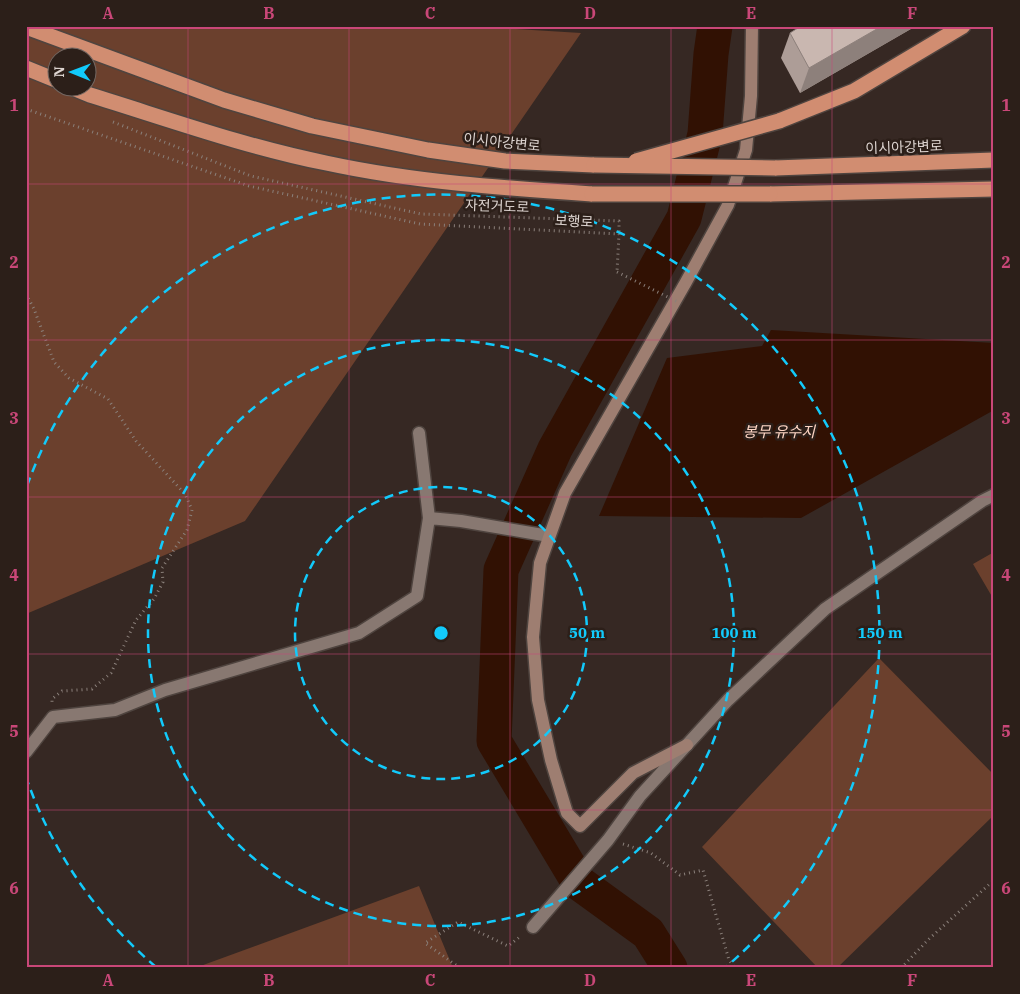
<svg xmlns="http://www.w3.org/2000/svg" width="1020" height="994" font-family="'IBM Plex Serif','Noto Sans KR',serif">
<rect width="100%" height="100%" fill="#362823"/>
<path fill="#6b402d" fill-rule="evenodd" d="M26,26H465L581,33L245,521L26,614ZM58,58H88V88H58Z
M994,552V600L973,564Z
M879,658L994,775V815L837,968H818L702,847Z
M419,886L453,968H195Z"/>
<path fill="#311103" d="M771,330L994,343V410L801,518L599,516L667,358L762,346Z"/>
<g fill="none" stroke-linecap="round" stroke-linejoin="round">
<path stroke="#311103" stroke-width="35" d="M670,968L648,933L579,883L494,741L501,570L555,449L684,218L705,134L711,54L715,26"/>
<g stroke="#4f443f" stroke-width="15">
<path id="street" d="M419,433L429,518
M26,752L53,717L115,710L165,690L359,633L417,596L429,518L461,521L549,536
M533,927L608,840L640,796L728,700L825,609L982,501L994,495"/>
</g>
<g stroke="#4f443f" stroke-width="15">
<path id="secondary" d="M687,745L633,773L580,826L567,813L551,760L538,700L533,637L540,563L565,493L686,282L728,205L746,150L751,96L752,26"/>
</g>
<g stroke="#4f443f" stroke-width="18">
<path id="highway" d="M26,27L224,100L312,126L428,150L505,161L594,165
M26,68L58,81
M73,88L90,95C168,119 246,147 326,163C414,182 503,188 592,194
M779,121L854,91L963,26
M775,168L994,160
M770,194L994,189"/>
</g>
<path stroke="#8b807b" stroke-width="3" stroke-dasharray="1 4" stroke-linecap="butt" d="M26,109L249,186L420,224L619,234L617,272
M113,122L251,176L421,214L619,221V234
M26,294L34,309L54,362L69,378L108,399L136,441L185,494L192,510L187,530L162,568L163,582L154,599L136,620L111,673L92,689L62,691L52,699V703
M623,844L651,853L680,875L703,870L729,960L735,968
M460,968L425,943L458,922L508,946L521,936
M901,968L929,939L994,880"/>
<use href="#street" stroke="#887871" stroke-width="12"/>
<use href="#secondary" stroke="#9e7e71" stroke-width="12"/>
<use href="#highway" stroke="#d18d71" stroke-width="15"/>
<g stroke="#4f443f" stroke-width="18" stroke-linecap="butt">
<path id="highway-bridge" d="M636,161L779,121
M594,165L775,168
M592,194H770"/>
</g>
<path stroke="#8b807b" stroke-width="3" stroke-dasharray="1 4" stroke-linecap="butt" d="M617,272L680,303"/>
<use href="#highway-bridge" stroke="#d18d71" stroke-width="15"/>
</g>
<path fill="#ad9d97" d="M916,26L800,93L781,58L790,33Z"/>
<path fill="#8d807b" d="M882,26H916L800,93L809,68Z"/>
<path fill="#c9b7b0" stroke="#8d807b" d="M801,26H882L809,68L790,33Z"/>
<path fill="none" stroke="#c94778" stroke-width="1" stroke-opacity="0.55" d="M188,26V968M349,26V968M510,26V968M671,26V968M832,26V968M26,184H994M26,340H994M26,497H994M26,654H994M26,810H994"/>
<g fill="none" stroke="#12cafb" stroke-width="2.5" stroke-dasharray="9 6">
<circle cx="441" cy="633" r="146"/>
<circle cx="441" cy="633" r="293"/>
<path d="M156 967A439 439 0 0 1 27 780M27 486A439 439 0 1 1 726 967"/>
</g>
<g text-anchor="middle" dominant-baseline="central" stroke-width="5" stroke-linejoin="round" paint-order="stroke">
<g font-size="14" fill="#ddd4d0" stroke="#2c1f19">
<text transform="translate(502 142) rotate(6)">이시아강변로</text>
<text transform="translate(904 147) rotate(-2)">이시아강변로</text>
<text transform="translate(497 206) rotate(2)">자전거도로</text>
<text transform="translate(574 221) rotate(3)">보행로</text>
</g>
<g font-size="15" font-style="italic" fill="#fdd5c4" stroke="#2c1f19">
<text x="779" y="431">봉무 유수지</text>
</g>
</g>
<circle cx="441" cy="633" r="8" fill="#12cafb" stroke="#2c1f19" stroke-width="2.5"/>
<g font-size="15" text-anchor="middle" font-weight="bold" fill="#12cafb" stroke="#2c1f19" stroke-width="5" stroke-linejoin="round" paint-order="stroke">
<text x="587" y="638">50 m</text>
<text x="734" y="638">100 m</text>
<text x="880" y="638">150 m</text>
</g>
<rect width="1020" height="994" fill="none" stroke="#2c1f19" stroke-width="55"/>
<g transform="translate(72 72) rotate(271)"><circle r="24" fill="#2c1f19" stroke="#736762"/>
<path d="M0-4L9 19L0 12L-9 19Z" fill="#12cafb"/>
<text y="-8" font-size="14" font-weight="bold" text-anchor="middle" fill="#ddd4d0">N</text>
</g>
<rect x="28" y="28" width="964" height="938" fill="none" stroke="#c94778" stroke-width="2"/>
<g font-size="16" text-anchor="middle" font-weight="bold" fill="#c94778">
<text x="108" y="19">A</text>
<text x="269" y="19">B</text>
<text x="430" y="19">C</text>
<text x="590" y="19">D</text>
<text x="751" y="19">E</text>
<text x="912" y="19">F</text>
<text x="14" y="111">1</text>
<text x="1006" y="111">1</text>
<text x="14" y="268">2</text>
<text x="1006" y="268">2</text>
<text x="14" y="424">3</text>
<text x="1006" y="424">3</text>
<text x="14" y="581">4</text>
<text x="1006" y="581">4</text>
<text x="14" y="737">5</text>
<text x="1006" y="737">5</text>
<text x="14" y="894">6</text>
<text x="1006" y="894">6</text>
<text x="108" y="986">A</text>
<text x="269" y="986">B</text>
<text x="430" y="986">C</text>
<text x="590" y="986">D</text>
<text x="751" y="986">E</text>
<text x="912" y="986">F</text>
</g>
</svg>
